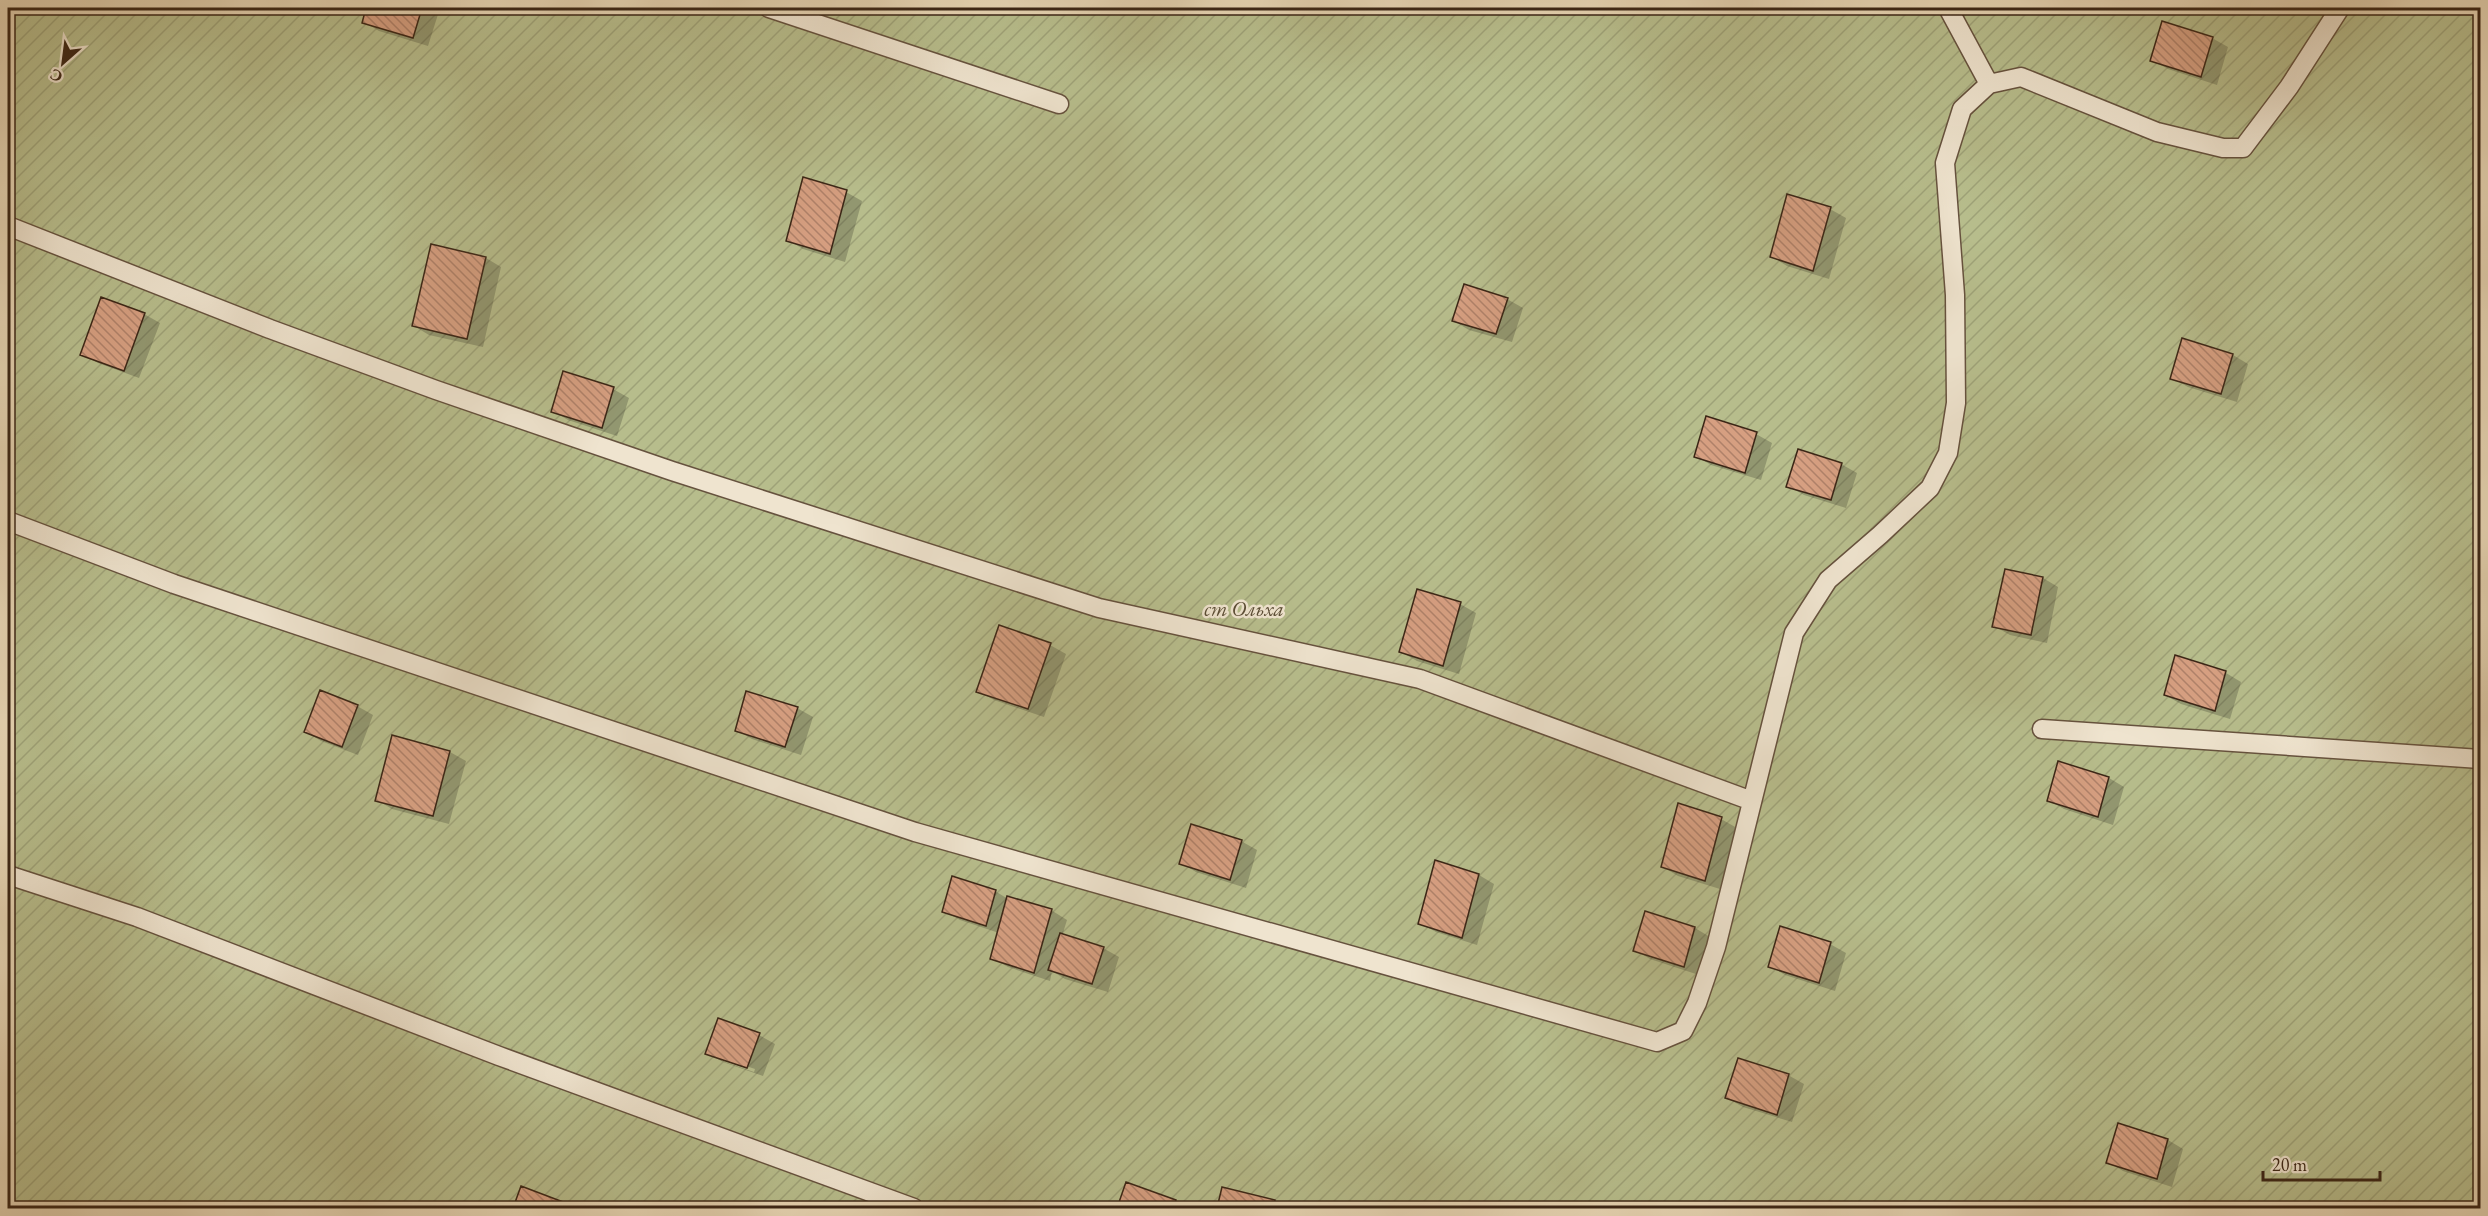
<svg xmlns="http://www.w3.org/2000/svg" width="2488" height="1216" font-family="'EB Garamond',serif">
<defs>
<pattern id="garden-furrows" width="10" height="10" patternUnits="userSpaceOnUse" patternTransform="scale(1.5)"><rect width="10" height="10" fill="#b7bd8c"/><path d="M-1 1l2-2M0 10L10 0M9 11l2-2" fill="none" stroke="#9ea278"/></pattern>
<pattern id="building-back-hatch" width="6" height="6" patternUnits="userSpaceOnUse" patternTransform="scale(1.5)"><rect width="6" height="6" fill="#d69f81"/><path d="M-1 5l2 2M0 0l6 6M5-1l2 2" fill="none" stroke="#af8169"/></pattern>
</defs>
<rect width="100%" height="100%" fill="#e7d6b5"/>
<filter id="stains"><feTurbulence type="fractalNoise" baseFrequency=".00333" numOctaves="4"/><feColorMatrix values="0 0 0 0 .2 0 0 0 0 .09 0 0 0 0 .02 0 0 0 .5 -.17"/></filter>
<radialGradient id="worn" r=".72"><stop offset=".6" stop-color="#630" stop-opacity="0"/><stop offset="1" stop-color="#630" stop-opacity=".3"/></radialGradient>
<path fill="url(#garden-furrows)" stroke="#797251" stroke-width="1.5" d="M8,8H2480V1208H8Z"/>
<path fill="#0003" fill-rule="evenodd" d="M368,8H440L428,46L379,31L364,22Z
M2212,38L2228,47L2217,85L2168,69L2152,60Z
M846,192L862,201L845,262L803,249L788,240Z
M1830,209L1846,218L1829,279L1787,266L1771,256Z
M486,258L501,267L483,347L429,335L414,326Z
M1507,299L1523,308L1512,342L1469,330L1454,321Z
M144,314L160,323L139,378L98,363L82,354Z
M2233,355L2248,364L2237,402L2188,387L2172,378Z
M613,389L629,398L617,436L568,420L553,411Z
M1756,434L1772,443L1761,480L1711,465L1696,456Z
M1841,464L1857,473L1846,508L1804,495L1788,486Z
M2043,578L2058,587L2047,643L2010,635L1994,626Z
M1460,604L1476,613L1459,674L1417,661L1401,652Z
M1050,645L1066,654L1044,717L994,700L978,691Z
M2176,657L2226,673L2241,682L2230,719L2181,704L2165,695Z
M357,706L373,715L358,755L321,741L306,732Z
M797,708L813,717L801,755L752,739L736,730Z
M393,737L450,752L466,761L449,824L392,809L377,800Z
M2059,763L2109,778L2124,787L2113,825L2064,809L2048,800Z
M1721,819L1737,828L1720,889L1678,876L1663,867Z
M1241,841L1257,850L1246,888L1196,872L1181,863Z
M1479,875L1494,884L1477,945L1436,932L1420,923Z
M995,891L1008,899L1051,910L1067,920L1062,936L1103,948L1119,957L1108,992L1065,979L1052,971L1050,981L1008,967L992,958L999,933L960,920L944,911Z
M1695,928L1710,937L1699,975L1650,959L1635,950Z
M1830,944L1846,953L1835,991L1785,975L1770,966Z
M759,1035L775,1044L763,1076L723,1062L707,1053ZM722,1058L755,1069L754,1072L722,1061Z
M1788,1075L1804,1084L1792,1122L1743,1107L1727,1098Z
M2168,1140L2183,1149L2172,1187L2123,1171L2108,1162Z
M1127,1184L1176,1201L1188,1208H1118Z
M522,1188L570,1206L574,1208H515Z
M1224,1189L1275,1201L1288,1208H1219Z"/>
<path fill="url(#building-back-hatch)" stroke="#3b2616" stroke-width="1.5" d="M366,8H422L413,38L362,23Z
M2162,21L2213,37L2201,77L2150,61Z
M803,177L847,190L830,254L786,241Z
M1787,194L1831,207L1813,271L1770,257Z
M431,244L486,257L467,339L412,326Z
M1464,284L1508,298L1496,334L1452,321Z
M101,297L145,313L124,371L80,355Z
M2182,338L2233,354L2221,394L2170,379Z
M563,371L614,387L602,428L551,412Z
M1706,416L1757,432L1745,473L1694,457Z
M1798,449L1842,463L1831,500L1786,487Z
M2005,569L2043,577L2031,635L1992,627Z
M1417,589L1461,602L1443,666L1399,652Z
M999,625L1051,643L1028,709L976,692Z
M2175,655L2226,671L2215,711L2164,695Z
M320,690L358,705L342,747L304,732Z
M746,691L798,707L785,747L735,731Z
M392,735L450,751L433,816L375,801Z
M2058,761L2109,777L2098,817L2047,801Z
M1678,803L1722,817L1705,881L1661,867Z
M1191,824L1242,840L1230,880L1179,864Z
M1435,860L1479,874L1462,938L1418,924Z
M952,876L996,890L986,926L942,912Z
M1007,896L1052,909L1034,973L990,959Z
M1645,911L1695,927L1684,967L1633,951Z
M1780,926L1831,942L1819,983L1768,967Z
M1060,933L1104,947L1092,984L1048,970Z
M718,1018L760,1033L747,1068L705,1054Z
M1738,1058L1789,1074L1777,1115L1725,1098Z
M2118,1123L2168,1139L2157,1179L2106,1163Z
M1126,1182L1176,1200L1173,1208H1117Z
M521,1186L571,1205L570,1208H513Z
M1222,1187L1275,1200L1273,1208H1217Z"/>
<g fill="none" stroke-linecap="round" stroke-linejoin="round">
<g stroke="#66523e" stroke-width="21">
<path id="lane" d="M769,8L1059,104
M1948,8L1989,84
M8,226L270,329L436,390L672,471L1099,608L1420,679L1752,801
M8,521L174,584L915,832L1657,1042L1683,1031L1697,1003L1716,947L1794,633L1828,580L1880,535L1930,488L1948,453L1956,403L1955,295L1945,163L1962,109L1989,84L2021,77L2157,132L2223,148H2243L2289,87L2340,8
M2042,729L2480,759
M8,875L137,917L499,1056L914,1208"/>
</g>
<use href="#lane" stroke="#efe4cf" stroke-width="18"/>
</g>
<g text-anchor="middle" dominant-baseline="central" stroke-width="5" stroke-linejoin="round" paint-order="stroke">
<g font-size="21" font-style="italic" fill="#5a4c34" stroke="#efe4cf">
<text x="1244" y="608">ст Ольха</text>
</g>
</g>
<rect width="2488" height="1216" fill="none" stroke="#e7d6b5" stroke-width="30"/>
<rect x="9" y="9" width="2470" height="1198" fill="none" stroke="#3b2616" stroke-width="3"/>
<rect x="15" y="15" width="2458" height="1186" fill="none" stroke="#3b2616" stroke-width="1.5"/>
<g transform="translate(63 63) rotate(208)" stroke="#efe4cf" stroke-width="4.5" paint-order="stroke">
<path d="M0-4.5L10 22L0 15L-10 22Z" fill="#3b2616"/>
<text y="-9" font-size="16" font-weight="bold" text-anchor="middle" fill="#3b2616">С</text>
</g>
<path d="M2263 1171v9h117v-9" fill="none" stroke="#3b2616" stroke-width="3"/>
<text x="2272" y="1171" font-size="18" fill="#3b2616" stroke="#efe4cf" stroke-width="4.5" paint-order="stroke">20 m</text>
<rect width="100%" height="100%" filter="url(#stains)"/>
<rect width="100%" height="100%" fill="url(#worn)"/>
</svg>
